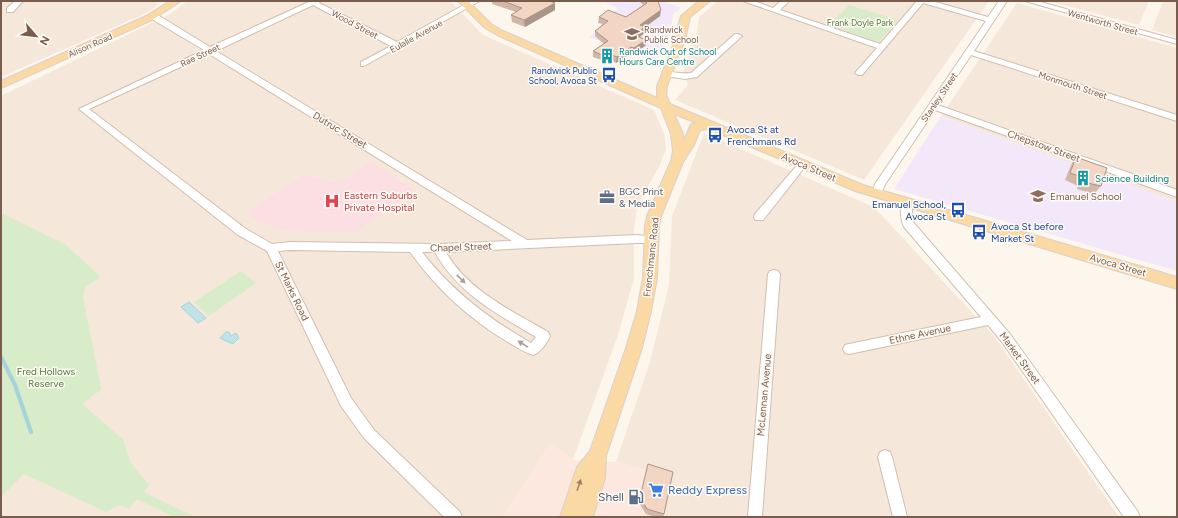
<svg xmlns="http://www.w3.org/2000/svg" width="1178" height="518" font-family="Figtree,sans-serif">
<rect width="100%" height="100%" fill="#fdf6ec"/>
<path fill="#f5e8da" d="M1,1H160L154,8L140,16L1,77Z
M187,1H450L483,35L654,110L664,134L666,149L660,165L637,206L634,230V278L618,335L573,460L550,444L502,517H1V96L170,14Z
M718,1H989L864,180L675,100L688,85L683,72L696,37L699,17Z
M1049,1H1149L1139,25Z
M1163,1H1177V37L1152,30Z
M1017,3L1177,48V202L941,116Z
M704,133L874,207L994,336L1119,517H663L647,471L616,462L650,362L669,285L672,216Z"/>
<path fill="#fde8e0" d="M550,443L573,460L616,462L647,471L663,517H502Z"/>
<path fill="#f3e8fa" d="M601,1H662L681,8L673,14L671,30L657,62L589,37L602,28L600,21L618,8Z
M941,116L1177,202V271L894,189Z"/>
<path fill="#fbdfe3" d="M371,162L415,190L356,232L288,231L259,222L246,212L305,175L338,183Z"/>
<path fill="#d8ecc9" d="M849,5L898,20L879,42L829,25Z
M1,213L65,244L101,277L85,287L83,298L101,387V390L82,404L123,439L131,463L149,485L144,492L195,517H174L137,499L129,509L120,505L106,512L24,474L1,497Z
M241,271L256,283L209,316L194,302Z"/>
<path fill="#bfe3e8" stroke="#a5d3da" d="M189,302L206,318L198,323L181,307Z
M226,332H229L231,336L236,333L239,338L233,344L220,338Z"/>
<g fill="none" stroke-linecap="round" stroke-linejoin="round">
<path stroke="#a5d3da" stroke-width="4" d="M1,357L15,385L31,432"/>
<g stroke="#d1beb0" stroke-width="2">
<path id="minor" d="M15,1H23L13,12H7V8Z
M311,1H321L319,3L397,42L471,1H480L364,66H361V62L391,46L313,5L216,51L527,240L637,235L655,237L656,240L655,243H637L446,252C467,290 512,311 548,332L550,336C547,343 540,353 533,355C524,352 515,346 506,341C468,318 436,288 410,252L290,250L278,251L351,398L374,430L460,512L462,517H444L364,438L341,406L267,251L238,235L79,109L204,50L150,18V14H156L210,47ZM209,54L512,241L438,244L290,242L272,244L246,229L89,109ZM422,252H435C457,293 497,314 536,337L531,343C489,319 452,291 422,252Z
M743,1H754L773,8L781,1H789L780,10L880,44L917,1H932L988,17L999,1H1007L974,51L1177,115V121L971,55L938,105L1177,190V197L935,110L884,186L881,196H873L872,194L875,184L986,21L923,3L862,75H859L855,73L877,48Z
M1025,1H1037L1177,40V44Z
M735,34H738L742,36L697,77L685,79L666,76L662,74C668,69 682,75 691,73Z
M802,162L807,165L805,167L763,220H755L754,217L755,214L799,163Z
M907,199L911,200C914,207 910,215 913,222L1010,334L1138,512L1140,517H1124L1002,342L988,325L849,354L845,353L843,349L845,345L849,344L981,317L904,227C900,219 900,208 903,200Z
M774,270L778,271L780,274L762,517H748L768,274L770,271Z
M885,450L890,452L892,457L907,517H893L878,457L880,452Z"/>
</g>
<g stroke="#dad1cd" stroke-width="2">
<path id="major" d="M170,1H181L152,20L1,88V81L146,16Z
M458,1H468L491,24L503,31L657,98V86L675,40L681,16L699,1H710L690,17L685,40L667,86L666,95L670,104L863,185L1177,277V289L855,191L709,129L700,130L694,145L683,162L661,216L659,226L657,278L651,311L642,348L606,456L605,478L593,517H560L577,467L590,451L626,348L637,311L643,278L645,226L647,216L671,161L673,151L671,134L661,108L497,35L485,28ZM674,114L697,123L691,124L684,141L683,134Z"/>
</g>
<use href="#minor" fill="#fff" fill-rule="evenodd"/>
<use href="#major" fill="#fbd9a5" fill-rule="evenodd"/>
</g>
<path fill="#d1b7a8" d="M492,1H551L555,10L525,27L512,22L511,15L516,12L492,4Z
M639,1H658L660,16L645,27V33L639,37L646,45L634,54L631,53L616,63L607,59L604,61L593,57V51L604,44L595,36V31L603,24L598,23L599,17H626L643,5Z
M1076,157L1101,186L1094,194L1077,189L1078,186L1065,180L1071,165Z
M673,472L663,517H655L646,514L639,503L640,497Z"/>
<path fill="#aa9588" d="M555,3V10L525,27L524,20Z
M661,10L660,16L640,31V25Z
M645,27V33L634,41L635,35Z
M646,40V45L634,54V48Z
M631,47V53L616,63L617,57Z
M607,53V59L604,61V56Z"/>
<path fill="#f3d5c3" stroke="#aa9588" d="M503,1H549L555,3L524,20L511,15L522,8Z
M645,1H658L661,10L640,25L645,27L635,35L646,40L634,48L631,47L617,57L607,53L604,56L593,51L608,41L595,31L608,21L599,17L608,10L626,17L647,3Z
M1076,157L1107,168L1101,186L1083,182L1084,178L1070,173Z
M648,464L673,472L664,514L647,509L640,497Z"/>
<defs><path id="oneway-solid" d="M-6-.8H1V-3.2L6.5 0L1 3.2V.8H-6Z"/></defs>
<g fill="#af9d94">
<use href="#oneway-solid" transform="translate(461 279) rotate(44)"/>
<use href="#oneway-solid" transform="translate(523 344) rotate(-148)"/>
</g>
<use fill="#a18267" href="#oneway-solid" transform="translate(579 485) rotate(-72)"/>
<defs>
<g id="school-bare" transform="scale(1.2)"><path d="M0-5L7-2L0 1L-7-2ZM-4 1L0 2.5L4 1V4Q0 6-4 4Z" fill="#8d6e63" stroke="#fffaf3" stroke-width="2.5" paint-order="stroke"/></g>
<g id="building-bare" transform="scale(1.2)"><path d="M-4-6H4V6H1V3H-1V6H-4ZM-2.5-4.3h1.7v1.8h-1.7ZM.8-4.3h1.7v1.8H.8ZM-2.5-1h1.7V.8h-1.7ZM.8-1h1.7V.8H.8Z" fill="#0f9aa8" stroke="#fffaf3" stroke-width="2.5" paint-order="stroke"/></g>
<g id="bus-bare" transform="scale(1.2)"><path d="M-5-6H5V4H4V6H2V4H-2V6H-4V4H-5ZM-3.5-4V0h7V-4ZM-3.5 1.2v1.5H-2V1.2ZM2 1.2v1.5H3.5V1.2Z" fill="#1a4fb4" stroke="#fffaf3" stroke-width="2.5" paint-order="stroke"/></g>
<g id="office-bare" transform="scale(1.2)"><path d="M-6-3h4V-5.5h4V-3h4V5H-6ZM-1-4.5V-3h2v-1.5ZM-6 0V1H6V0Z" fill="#5c6f8a" stroke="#fffaf3" stroke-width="2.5" paint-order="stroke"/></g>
<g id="hospital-bare" transform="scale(1.2)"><path d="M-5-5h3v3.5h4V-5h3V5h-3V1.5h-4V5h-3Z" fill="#e0444e" stroke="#fffaf3" stroke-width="2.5" paint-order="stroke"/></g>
<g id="supermarket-bare" transform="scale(1.2)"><path d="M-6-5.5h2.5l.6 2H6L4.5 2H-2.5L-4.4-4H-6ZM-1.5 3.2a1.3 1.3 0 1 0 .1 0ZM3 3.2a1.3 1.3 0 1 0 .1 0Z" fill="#3f7fe0" stroke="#fffaf3" stroke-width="2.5" paint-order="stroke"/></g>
<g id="fuel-bare" transform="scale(1.2)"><path d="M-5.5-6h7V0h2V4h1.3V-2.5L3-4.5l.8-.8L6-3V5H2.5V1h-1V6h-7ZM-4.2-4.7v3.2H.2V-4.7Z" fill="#5c6f8a" stroke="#fffaf3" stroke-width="2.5" paint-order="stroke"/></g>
</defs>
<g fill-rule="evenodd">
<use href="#school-bare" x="632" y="34"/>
<use href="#building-bare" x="607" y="56"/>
<use href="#bus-bare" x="609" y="75"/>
<use href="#bus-bare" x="715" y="135"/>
<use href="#building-bare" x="1083" y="178"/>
<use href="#school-bare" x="1038" y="196"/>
<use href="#office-bare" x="607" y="197"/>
<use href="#hospital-bare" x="332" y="201"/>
<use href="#bus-bare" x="958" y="210"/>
<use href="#bus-bare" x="979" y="232"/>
<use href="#supermarket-bare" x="656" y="490"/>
<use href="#fuel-bare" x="636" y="497"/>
</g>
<g text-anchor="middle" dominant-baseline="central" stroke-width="3" stroke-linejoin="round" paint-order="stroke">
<g font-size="9" fill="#537a41" stroke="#fffaf3">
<text x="860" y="22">Frank Doyle Park</text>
</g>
<g font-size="9" fill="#7a5c4d" stroke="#fffaf3">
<text transform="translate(1103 22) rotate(16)">Wentworth Street</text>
<text transform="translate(355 24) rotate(28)">Wood Street</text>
<text transform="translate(416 36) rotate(-29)">Eulalie Avenue</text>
<text transform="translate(90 45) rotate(-24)">Alison Road</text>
<text transform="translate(200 55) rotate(-25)">Rae Street</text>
<text transform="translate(1073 85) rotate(18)">Monmouth Street</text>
<text transform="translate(939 97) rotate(-56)">Stanley Street</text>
</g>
<g font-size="9" fill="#785e54" stroke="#fffaf3" text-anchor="start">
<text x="644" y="29">Randwick<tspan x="644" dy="10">Public School</tspan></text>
</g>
<g font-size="9" fill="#0d838f" stroke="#fffaf3" text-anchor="start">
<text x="619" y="51">Randwick Out of School<tspan x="619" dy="10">Hours Care Centre</tspan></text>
</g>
<g font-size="9" fill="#164399" stroke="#fffaf3" text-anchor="end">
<text x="597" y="70">Randwick Public<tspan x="597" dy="10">School, Avoca St</tspan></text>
</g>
<g font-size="10" fill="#164399" stroke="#fffaf3" text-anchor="start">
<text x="727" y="129">Avoca St at<tspan x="727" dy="12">Frenchmans Rd</tspan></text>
<text x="946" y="204" text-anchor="end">Emanuel School,<tspan x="946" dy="12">Avoca St</tspan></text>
<text x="991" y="226">Avoca St before<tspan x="991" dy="12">Market St</tspan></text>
</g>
<g font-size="10" fill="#7a5c4d" stroke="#fffaf3">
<text transform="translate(340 130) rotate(31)">Dutruc Street</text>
<text transform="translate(1044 146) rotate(20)">Chepstow Street</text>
<text transform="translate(809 167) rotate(23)">Avoca Street</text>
<text transform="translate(461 247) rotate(-2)">Chapel Street</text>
<text transform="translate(651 257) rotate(-84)">Frenchmans Road</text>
<text transform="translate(1118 265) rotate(16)">Avoca Street</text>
<text transform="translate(292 291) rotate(64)">St Marks Road</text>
<text transform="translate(920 334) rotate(-12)">Ethne Avenue</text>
<text transform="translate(1020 358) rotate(54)">Market Street</text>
<text transform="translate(764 395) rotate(-85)">McLennan Avenue</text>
</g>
<g font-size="10" fill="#0d838f" stroke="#fffaf3" text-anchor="start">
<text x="1095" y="178">Science Building</text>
</g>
<g font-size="10" fill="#4e5e75" stroke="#fffaf3" text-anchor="start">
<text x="619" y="191">BGC Print<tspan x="619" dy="12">&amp; Media</tspan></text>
</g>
<g font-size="10" fill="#be3a42" stroke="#fffaf3" text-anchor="start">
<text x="344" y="195">Eastern Suburbs<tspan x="344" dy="12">Private Hospital</tspan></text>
</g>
<g font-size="10" fill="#785e54" stroke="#fffaf3" text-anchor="start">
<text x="1050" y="196">Emanuel School</text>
</g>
<g font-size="10" fill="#537a41" stroke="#fffaf3">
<text x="46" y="371">Fred Hollows<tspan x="46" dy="12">Reserve</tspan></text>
</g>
<g font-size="12" fill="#366cbe" stroke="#fffaf3" text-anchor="start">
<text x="668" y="490">Reddy Express</text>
</g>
<g font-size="12" fill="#4e5e75" stroke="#fffaf3" text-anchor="end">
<text x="624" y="497">Shell</text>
</g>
</g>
<rect width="1178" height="518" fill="none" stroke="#7a5c4d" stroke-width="4"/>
<g transform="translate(36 36) rotate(118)" stroke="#fffaf3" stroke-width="3" paint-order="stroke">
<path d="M0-3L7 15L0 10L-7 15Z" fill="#7a5c4d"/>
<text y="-6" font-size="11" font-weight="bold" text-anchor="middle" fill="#7a5c4d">N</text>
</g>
</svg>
